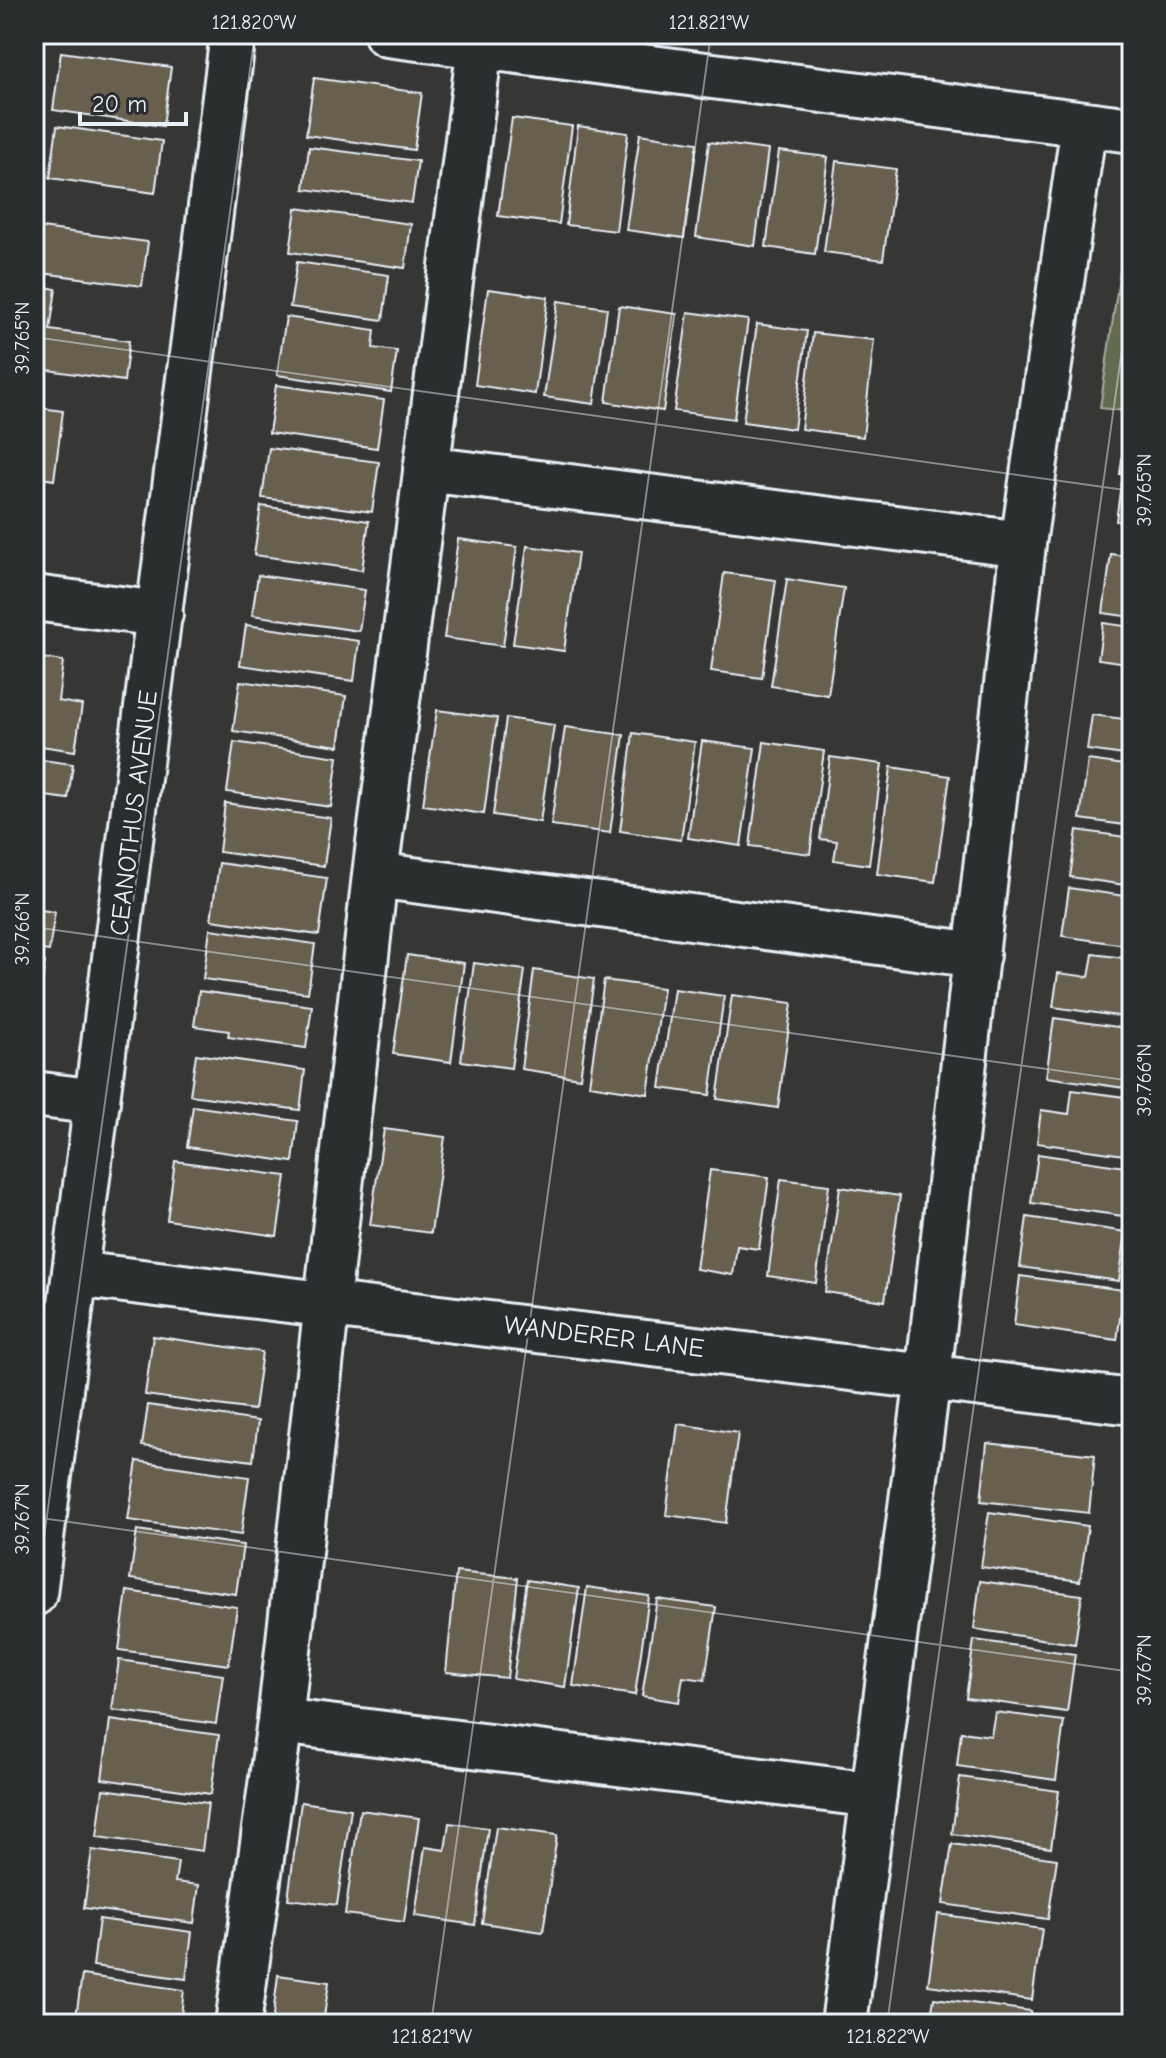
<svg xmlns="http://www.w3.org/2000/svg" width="1166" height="2058" font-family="'Comic Neue',sans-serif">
<rect width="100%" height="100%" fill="#363735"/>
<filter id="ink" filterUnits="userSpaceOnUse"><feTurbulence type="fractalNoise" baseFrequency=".0125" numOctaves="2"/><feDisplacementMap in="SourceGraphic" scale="16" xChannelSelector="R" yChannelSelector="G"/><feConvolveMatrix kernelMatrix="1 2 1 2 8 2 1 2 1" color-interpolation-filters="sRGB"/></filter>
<g filter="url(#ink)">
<path fill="#646a50" stroke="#a6aea4" stroke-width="2" d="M1132,188V412L1100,408Z"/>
<path fill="#685f50" stroke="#e8f1f8" stroke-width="2" d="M61,52L171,67L163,126L53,110Z
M314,78L422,93L414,150L306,135Z
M512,118L572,126L559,224L498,216Z
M57,126L162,141L155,193L50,178Z
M578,126L628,133L616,231L566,225Z
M640,134L697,143L684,238L626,230Z
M709,142L768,150L755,246L696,237Z
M309,147L418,161L412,203L304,189Z
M779,151L828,157L815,254L766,247Z
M836,161L896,169L883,260L824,252Z
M296,208L411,224L405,268L290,252Z
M34,227L148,242L142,286L34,272Z
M297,262L389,275L383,320L290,307Z
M34,285L56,289L50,330L129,341L124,381L34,368Z
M488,289L548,297L535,394L475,385Z
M558,301L607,308L594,404L544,397Z
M619,306L677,314L663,411L606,402Z
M688,312L748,320L734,419L674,411Z
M286,317L375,330L373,348L397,351L391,392L277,375Z
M757,324L807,331L794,429L743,422Z
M813,333L874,340L863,437L801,429Z
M276,385L384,400L377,448L269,433Z
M34,407L63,411L54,480L34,477Z
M1128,414H1132V475L1120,474Z
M269,448L379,462L372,512L262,498Z
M1121,484L1132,486V524L1116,521Z
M261,506L369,521L362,570L254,555Z
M458,539L517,547L503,646L444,638Z
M527,546L578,553L564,651L513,644Z
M1111,554L1132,557V617L1103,613Z
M724,573L776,580L762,678L711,671Z
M258,575L365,590L359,631L252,615Z
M787,579L844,588L828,695L771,686Z
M1103,623L1132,627V685L1125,684L1128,663L1098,659Z
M246,625L359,641L354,681L240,665Z
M34,657L63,661L58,701L82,705L75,751L34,745Z
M240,681L346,696L339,746L233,731Z
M1127,696L1132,697V756L1087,750L1092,715L1124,719Z
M437,710L497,718L484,814L423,805Z
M506,718L554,725L540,822L493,815Z
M565,727L624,735L610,833L551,825Z
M633,733L695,742L681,840L620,831Z
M702,741L755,748L741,846L688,838Z
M234,742L338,757L331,807L227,792Z
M764,742L824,751L810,854L750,846Z
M830,757L882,764L869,865L834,860L837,841L820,839Z
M34,759L73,764L68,799L46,796L39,842H34Z
M1088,760L1132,766V826L1080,819Z
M891,767L950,776L935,882L877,874Z
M225,803L331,818L324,866L219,852Z
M1077,830L1132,838V886L1070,877Z
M219,863L327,878L319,935L211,920Z
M1069,888L1132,897V946L1062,936Z
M34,909L55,912L49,951L34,949Z
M210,929L315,944L308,993L203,979Z
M1093,954L1132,959V1018L1053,1007L1058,973L1089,977Z
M407,955L464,963L451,1062L393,1054Z
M34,961L45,962L40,999H34Z
M474,963L525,970L511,1068L461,1061Z
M534,970L594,979L580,1078L521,1069Z
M604,980L663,988L648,1094L589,1085Z
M674,989L724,996L710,1095L660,1088Z
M199,991L312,1006L306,1048L228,1037L229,1031L194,1026Z
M732,995L792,1003L778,1108L717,1099Z
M1054,1018L1132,1029V1089L1046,1077Z
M196,1054L305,1070L300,1110L190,1095Z
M1072,1090L1132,1098V1156L1037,1143L1041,1110L1069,1114Z
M193,1106L298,1121L293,1162L187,1147Z
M384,1129L445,1137L431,1233L370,1225Z
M1038,1154L1132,1168L1130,1217L1031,1203Z
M175,1161L286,1176L277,1236L167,1220Z
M710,1170L769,1177L759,1249L737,1246L733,1275L696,1269Z
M781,1179L829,1185L816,1283L768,1276Z
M840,1187L900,1196L885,1301L825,1292Z
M1027,1217L1126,1232L1119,1281L1020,1267Z
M1020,1276L1124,1290L1117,1340L1014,1325Z
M153,1336L262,1352L254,1410L145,1395Z
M148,1405L258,1421L253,1461L142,1446Z
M678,1424L738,1433L726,1523L666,1515Z
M987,1443L1095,1455L1089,1513L981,1501Z
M137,1461L249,1477L241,1535L128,1520Z
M989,1512L1088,1526L1080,1581L981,1567Z
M137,1530L243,1545L236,1594L130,1579Z
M456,1572L518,1578L507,1678L446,1672Z
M527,1580L579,1588L565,1687L513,1679Z
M980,1581L1082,1595L1075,1644L974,1629Z
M587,1587L649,1596L635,1695L573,1686Z
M127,1591L237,1607L229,1665L119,1650Z
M657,1599L716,1607L705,1680L683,1677L679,1702L642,1696Z
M974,1640L1075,1654L1067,1712L966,1698Z
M119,1660L223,1675L216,1724L112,1710Z
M995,1712L1064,1721L1056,1780L957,1766L961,1732L991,1736Z
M110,1720L219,1735L211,1794L102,1779Z
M960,1777L1059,1791L1051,1848L952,1834Z
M103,1789L208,1803L202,1851L97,1837Z
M301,1802L351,1809L337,1905L288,1899Z
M360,1810L419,1818L404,1922L345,1914Z
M449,1823L488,1828L475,1925L415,1916L425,1847L445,1850Z
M496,1827L557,1835L543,1932L482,1923Z
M952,1844L1057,1859L1048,1919L943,1904Z
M92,1850L178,1862L175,1882L199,1885L194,1923L84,1908Z
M938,1914L1042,1929L1032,2000L928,1985Z
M99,1919L192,1932L186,1979L93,1966Z
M82,1975L184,1990L180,2024H75Z
M278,1975L329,1982L323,2024H272Z
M934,1998L1031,2011L1029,2024H930Z"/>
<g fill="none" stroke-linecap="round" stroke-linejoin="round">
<g stroke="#e8f1f8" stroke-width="50">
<path id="minor" d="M387,34L1132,130
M426,469L1023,544
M34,598L160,614
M375,875L977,955
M34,1094L97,1102
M75,1274L1132,1402
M34,1593L233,34
M280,1721L874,1795
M238,2024L280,1721L375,875L480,45
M844,2024L928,1377L1023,544L1084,124"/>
</g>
<use href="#minor" stroke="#2a2d2e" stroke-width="44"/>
</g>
</g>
<path fill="none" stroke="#e8f1f8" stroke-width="2" stroke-opacity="0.45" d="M34,337L1132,491M34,927L1132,1081M34,1517L1132,1672M34,1608L255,34M431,2024L711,34M887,2024L1132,278"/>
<g text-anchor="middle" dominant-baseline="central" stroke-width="6" stroke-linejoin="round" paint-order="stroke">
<g font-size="26" fill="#e8f1f8" stroke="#2a2d2e">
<text transform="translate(134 813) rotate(-83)">CEANOTHUS AVENUE</text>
<text transform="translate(604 1337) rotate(7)">WANDERER LANE</text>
</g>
</g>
<rect width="1166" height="2058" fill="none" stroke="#2a2d2e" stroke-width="88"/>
<path d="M80 112v12h106v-12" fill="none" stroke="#e8f1f8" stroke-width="4"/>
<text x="92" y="112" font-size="24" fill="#e8f1f8" stroke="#2a2d2e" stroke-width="6" paint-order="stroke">20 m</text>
<rect x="44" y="44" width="1078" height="1970" fill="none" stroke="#e8f1f8" stroke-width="3"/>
<g font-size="20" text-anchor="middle" fill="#e8f1f8">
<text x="254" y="29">121.820°W</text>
<text x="709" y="29">121.821°W</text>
<text transform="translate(22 338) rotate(-90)" y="7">39.765°N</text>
<text transform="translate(1144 490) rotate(-90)" y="7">39.765°N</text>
<text transform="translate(22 929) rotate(-90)" y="7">39.766°N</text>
<text transform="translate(1144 1080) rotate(-90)" y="7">39.766°N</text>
<text transform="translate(22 1519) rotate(-90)" y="7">39.767°N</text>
<text transform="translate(1144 1670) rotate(-90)" y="7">39.767°N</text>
<text x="432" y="2043">121.821°W</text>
<text x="888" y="2043">121.822°W</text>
</g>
</svg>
